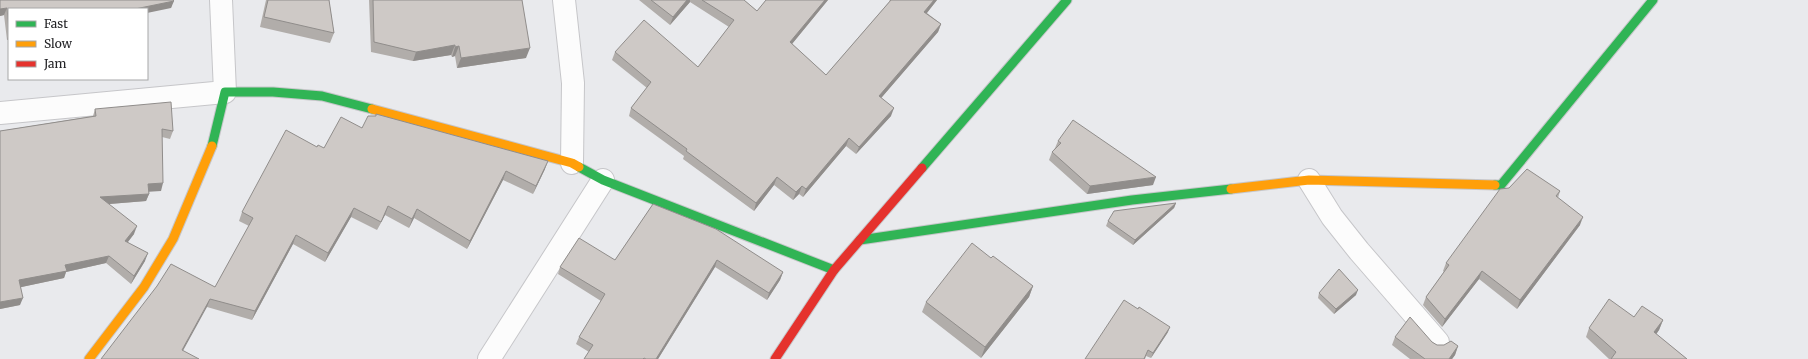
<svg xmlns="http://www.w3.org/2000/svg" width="1808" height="359" font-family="Merriweather,serif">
<rect width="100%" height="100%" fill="#e9eaed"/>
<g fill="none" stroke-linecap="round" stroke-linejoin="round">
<g stroke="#c6c6c9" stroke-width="24">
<path id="street" d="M564,0L573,83L572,163
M0,113L225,92L221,0
M1309,180L1332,217L1359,251L1438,342
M489,359L603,180"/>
</g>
<g stroke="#c6c6c9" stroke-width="11">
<path id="fast" d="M212,146L225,92H273L322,96L372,109
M579,167L603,180L834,270
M922,168L1067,0
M1495,185H1501L1653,0
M860,240L1132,200L1231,189"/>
</g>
<g stroke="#c6c6c9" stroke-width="11">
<path id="slow" d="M372,109L572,163L579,167
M1231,189L1309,180L1495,185
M89,359L144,287L173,239L212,146"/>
</g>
<g stroke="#c6c6c9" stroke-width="11">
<path id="jam" d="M775,359L834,270L922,168"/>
</g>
<use href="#street" stroke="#fcfcfc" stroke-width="22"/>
<use href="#fast" stroke="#30b455" stroke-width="9"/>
<use href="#slow" stroke="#ff9f0a" stroke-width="9"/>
<use href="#jam" stroke="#e5322d" stroke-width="9"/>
</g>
<path fill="#b1adaa" d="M0,0H175H173L171,8L9,9V39L7,40L4,15L0,16Z
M266,0H329L334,33L330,43L260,27Z
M369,0H522L526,58L457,68L455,56L452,57L451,55L413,61L371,52Z
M639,0H744L757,11L766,0H828L792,44L826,75L890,1L889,0H937L927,13L941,24L938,32L881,98L891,116L856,154L846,146L803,197L799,194L793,200L774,185L754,211L683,159L684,156L629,116L631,108L647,88L612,60L615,52L698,67L729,27L690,2L670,25Z
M95,109L173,131L170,139L162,137L161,191H149V194L146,201L109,204L134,234L128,242L145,261L131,284L106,263L66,272L64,278L21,287L20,305L0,309V131L93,116Z
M376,114L545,169L533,194L503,180L467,249L414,218L409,228L385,215L377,230L351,217L325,262L293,244L252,320L207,307L101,359L215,287L249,226L239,221L242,212L317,147L324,148L362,128L376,116Z
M1058,141L1153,185L1087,194L1049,160L1052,152L1055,148Z
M1560,191L1558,198L1580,225L1517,309L1479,279L1442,327L1423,305L1426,297L1444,272L1443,271L1446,263Z
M1176,203L1174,208L1133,245L1106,226L1108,221Z
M653,204L783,272L780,280L767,300L715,267L658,359H584L589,352L576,344L579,337L601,301L558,274L560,267L615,260Z
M991,258L1033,286L1029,297L981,358L922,312L926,302Z
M1319,293L1356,295L1334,314L1318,298Z
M1634,317L1663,320L1659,330L1656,334L1687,359H1609L1586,337L1589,328Z
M1168,332L1151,358L1146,356L1145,359H1085Z
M1395,337L1432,342L1437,345L1458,346L1455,355L1452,359H1410L1392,345Z"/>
<path fill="#908d8b" d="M687,0H690V2L670,25L673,17Z
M825,0H828L787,50L790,42Z
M934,0H937L922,19L924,12Z
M174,1L171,8L147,13V9H135Z
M7,8L4,15L0,16V9Z
M941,24L938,32L876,104L879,96Z
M9,33V39L7,40Z
M455,45L451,55L413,61L416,52Z
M459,46L455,56L452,57L455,47Z
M530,48L526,58L457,68L461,58Z
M894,108L891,116L856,154L859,147Z
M849,138L846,146L803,197L806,189Z
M548,161L545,169L533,194L536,186Z
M506,171L503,180L467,249L470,241Z
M777,177L774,185L754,211L756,203Z
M1156,177L1153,185L1087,194L1090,186Z
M163,183L161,191L145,192L148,184Z
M802,186L799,194L793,200L796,192Z
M149,194L146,201L97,205L100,197Z
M1176,203L1174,208L1133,245L1135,240Z
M388,206L385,215L377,230L381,222Z
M354,208L351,217L325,262L328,253Z
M417,209L414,218L409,228L412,219Z
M1583,217L1580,225L1517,309L1520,300Z
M137,226L134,234L123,248L125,241Z
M296,235L293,244L252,320L255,311Z
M148,253L145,261L131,284L134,276Z
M109,256L106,263L66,272L64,278L17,288L19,280L65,265Z
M717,260L715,267L658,359H656Z
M1482,271L1479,279L1442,327L1445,319Z
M783,272L780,280L767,300L769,293Z
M1033,286L1029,297L981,358L985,347Z
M1358,290L1356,295L1334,314L1336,309Z
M23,298L20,305L0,309V302Z
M210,299L207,307L179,358L182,350Z
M1663,320L1659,330L1651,342L1654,332Z
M1170,327L1168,332L1151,358L1153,353Z
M1458,346L1455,355L1452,359H1449Z"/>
<path fill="#cec9c6" stroke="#908d8b" d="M0,0H173L174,1L135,9H9V30L7,8L0,9Z
M268,0H329L334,33L264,17Z
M373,0H522L530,48L461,58L459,46L455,47V45L416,52L374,42Z
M651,0H687L673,17Z
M702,0H744L757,11L766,0H825L790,42L826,75L891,0H934L924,12L941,24L879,96L894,108L859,147L849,138L806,189L802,186L796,192L777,177L756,203L686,151L687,149L631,108L651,82L615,52L644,20L698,67L734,20Z
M171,102L173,131L162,129L163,183L148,184L149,194L100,197L137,226L125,241L148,253L134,276L109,256L65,265L67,271L19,280L23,298L0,302V131L96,116L95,109Z
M376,114L548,161L536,186L506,171L470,241L417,209L412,219L388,206L381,222L354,208L328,253L296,235L255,311L210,299L182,350L199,359H101L157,286L171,264L215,287L253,218L242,212L286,130L317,147L318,145L324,148L341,117L362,128L368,116H376Z
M1073,120L1156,177L1090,186L1052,152L1061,143L1058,141Z
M1527,169L1560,191L1556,196L1583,217L1520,300L1482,271L1445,319L1426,297L1449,265L1446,263L1500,189L1509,188Z
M1176,203L1135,240L1108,221L1114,211Z
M653,204L716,229L783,272L769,293L717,260L656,359H646L644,358L643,359H584L593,345L579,337L605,294L560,267L579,238L615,260Z
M972,243L991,258L993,256L1033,286L985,347L926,302Z
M1339,269L1358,290L1336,309L1319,293Z
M1609,299L1634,317L1642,306L1663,320L1654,332L1687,359H1611L1616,352L1589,328Z
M1124,300L1138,309L1139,307L1170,327L1153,353L1148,350L1144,359H1085Z
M1410,317L1432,342L1437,345H1444L1451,341L1458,346L1449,359H1425L1395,337Z"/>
<rect x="8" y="8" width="140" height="72" fill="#ffffff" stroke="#a7a7a8"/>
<rect x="16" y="21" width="20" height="6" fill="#30b455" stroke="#a7a7a8"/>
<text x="44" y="28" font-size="12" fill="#232326">Fast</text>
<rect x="16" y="41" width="20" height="6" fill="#ff9f0a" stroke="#a7a7a8"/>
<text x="44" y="48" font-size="12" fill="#232326">Slow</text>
<rect x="16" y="61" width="20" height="6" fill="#e5322d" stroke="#a7a7a8"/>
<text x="44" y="68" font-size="12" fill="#232326">Jam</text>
</svg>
